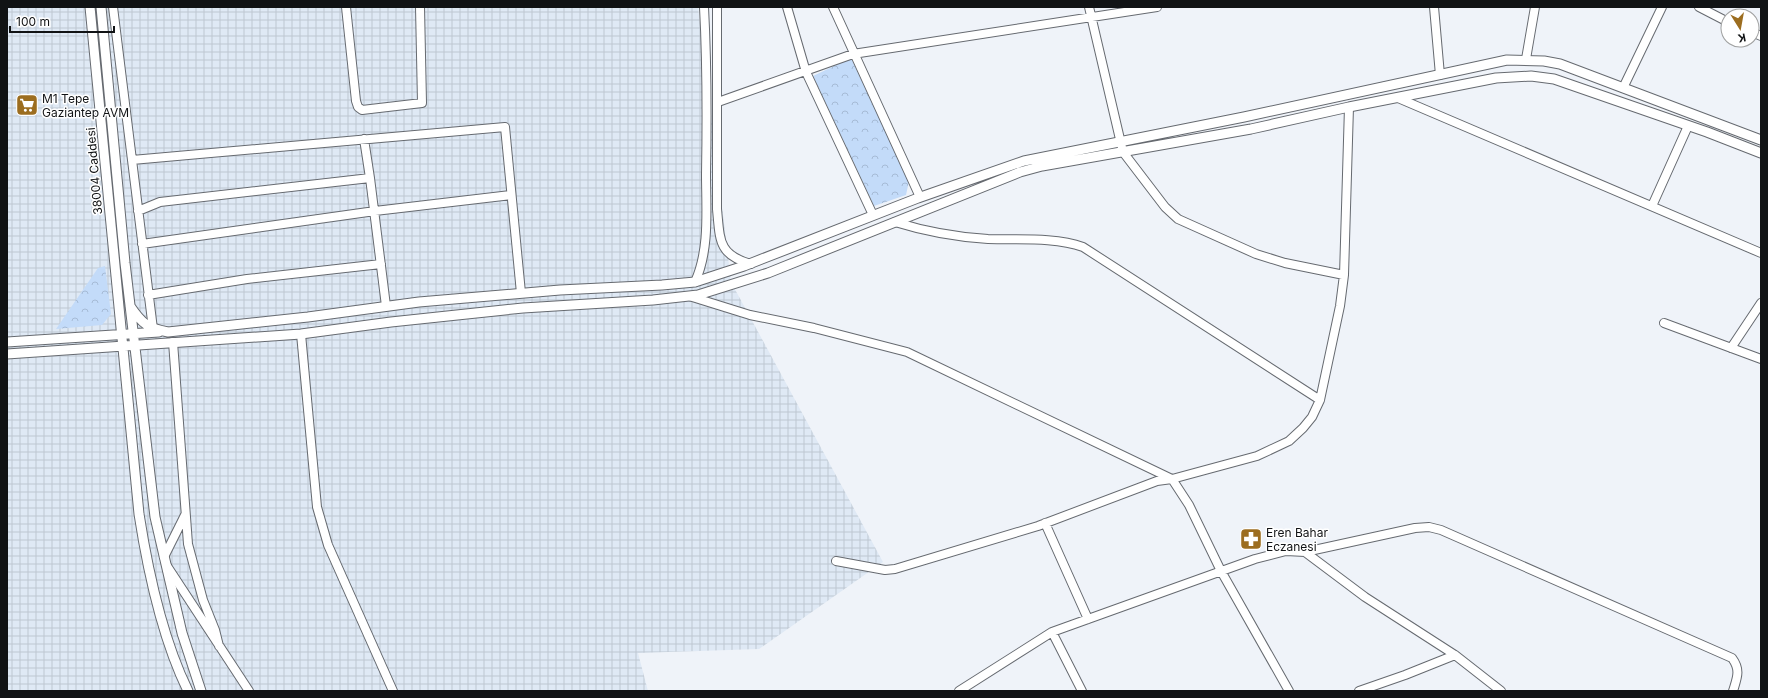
<svg xmlns="http://www.w3.org/2000/svg" width="1768" height="698" font-family="Inter,sans-serif">
<defs>
<pattern id="industrial-grid" width="8" height="8" patternUnits="userSpaceOnUse"><rect width="8" height="8" fill="#dfe9f5"/><path d="M0 4h8M4 0v8" fill="none" stroke="#bec7d1"/></pattern>
<pattern id="forest-crowns" width="20" height="18" patternUnits="userSpaceOnUse"><rect width="20" height="18" fill="#c3dbf9"/><path d="M2 6a3 3 0 1 1 6 0M12 15a3 3 0 1 1 6 0" fill="none" stroke="#a6bbd5"/></pattern>
</defs>
<rect width="100%" height="100%" fill="#eff3f9"/>
<path fill="url(#industrial-grid)" d="M7,7H698L731,282L883,562L759,649L638,653L648,691H7Z"/>
<path fill="url(#forest-crowns)" d="M851,58L909,181L906,195L874,206L813,76Z
M105,266L111,314L102,325L56,329L98,268Z"/>
<g fill="none" stroke-linecap="round" stroke-linejoin="round">
<g stroke="#666a70" stroke-width="10">
<path id="minor" d="M113,7L153,329
M346,7L356,101L358,107L362,110L422,103L420,7
M717,7V209C720,240 718,255 751,264
M787,7L806,72L873,215
M833,7L920,197
M1089,7L1123,152L1165,207L1178,219L1256,254L1285,263L1344,275
M1434,7L1440,75
M1699,7L1728,22
M1752,32L1761,36
M1526,59L1535,7
M1623,88L1662,7
M1398,98L1761,253
M718,102L853,54L1157,7
M364,139L370,178L386,306
M132,160L505,127L521,293
M1652,206L1688,126
M138,211L160,202L370,178
M895,222C927,232 955,237 988,239C1018,240 1055,237 1083,247L1320,400
M142,244L375,211L511,195
M695,282C710,249 706,209 706,174C707,118 707,63 704,7
M148,295L247,279L381,264
M689,296L750,315L814,328L907,352L1172,479L1189,505L1221,571L1289,691
M1664,323L1761,359
M301,334L317,507L328,545L393,691
M173,342L188,544L203,600L215,630L219,646
M1731,348L1761,303
M1045,523L1088,619
M1305,552L1415,528L1429,527L1441,530L1732,658C1741,670 1737,678 1733,691
M164,557L185,515
M836,561L885,570L895,569L1038,526L1157,481L1172,479L1257,456L1289,441L1303,428L1312,417L1320,400L1340,306L1344,275L1349,107
M167,566L249,691
M1052,632L1082,691
M959,691L1052,632L1255,559L1286,551L1305,552L1365,597L1455,655L1501,691
M1359,691L1405,675L1455,655"/>
</g>
<g stroke="#666a70" stroke-width="11">
<path id="tertiary" d="M90,7L139,514C148,572 162,638 188,691
M101,7L125,263L155,517L182,633L201,691
M130,306C142,324 148,328 168,332L308,317L419,302L560,290L662,285L695,282L744,266L918,198L1024,161L1244,117L1507,60L1544,61L1560,64L1761,140
M7,342L159,332
M7,354L301,334L391,322L523,308L653,300L698,295L768,273L1020,172L1042,166L1251,129L1349,107L1496,78L1531,76L1554,79L1707,132L1761,153"/>
</g>
<use href="#minor" stroke="#fff" stroke-width="8"/>
<use href="#tertiary" stroke="#fff" stroke-width="9"/>
</g>
<defs>
<g id="supermarket-square" transform="scale(1.15)"><rect x="-9" y="-9" width="18" height="18" rx="4" fill="#9c6d1f" stroke="#fff"/><path d="M-6-5.5h2.5l.6 2H6L4.5 2H-2.5L-4.4-4H-6ZM-1.5 3.2a1.3 1.3 0 1 0 .1 0ZM3 3.2a1.3 1.3 0 1 0 .1 0Z" fill="#fff"/></g>
<g id="pharmacy-square" transform="scale(1.15)"><rect x="-9" y="-9" width="18" height="18" rx="4" fill="#9c6d1f" stroke="#fff"/><path d="M-2-6h4v4h4v4h-4v4h-4v-4h-4v-4h4Z" fill="#fff"/></g>
</defs>
<g fill-rule="evenodd">
<use href="#supermarket-square" x="27" y="105"/>
<use href="#pharmacy-square" x="1251" y="539"/>
</g>
<g text-anchor="middle" dominant-baseline="central" stroke-width="3" stroke-linejoin="round" paint-order="stroke">
<g font-size="12" fill="#111315" stroke="#fff" text-anchor="start">
<text x="42" y="98">M1 Tepe<tspan x="42" dy="14">Gaziantep AVM</tspan></text>
<text x="1266" y="532">Eren Bahar<tspan x="1266" dy="14">Eczanesi</tspan></text>
</g>
<g font-size="12" fill="#111315" stroke="#fff">
<text transform="translate(94 171) rotate(-95)">38004 Caddesi</text>
</g>
</g>
<rect width="1768" height="698" fill="none" stroke="#111315" stroke-width="16"/>
<g transform="translate(1740 28) rotate(169)"><circle r="19" fill="#ffffff" stroke="#a0a1a1"/>
<path d="M0-3L7 15L0 10L-7 15Z" fill="#9c6d1f"/>
<text y="-6" font-size="11" font-weight="bold" text-anchor="middle" fill="#111315">K</text>
</g>
<path d="M10 26v6h104v-6" fill="none" stroke="#111315" stroke-width="2"/>
<text x="16" y="26" font-size="12" fill="#111315" stroke="#ffffff" stroke-width="3" paint-order="stroke">100 m</text>
</svg>
